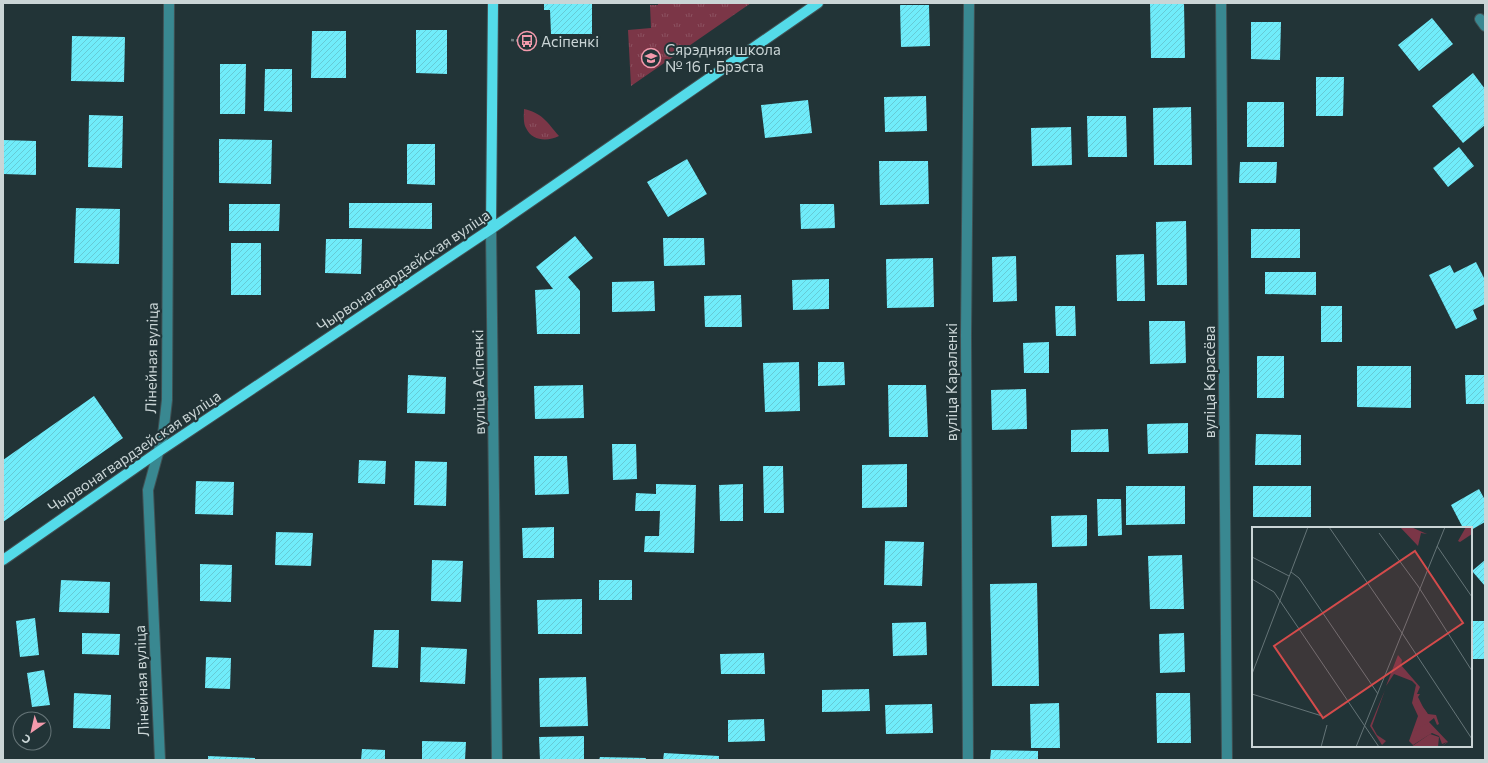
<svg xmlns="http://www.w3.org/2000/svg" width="1488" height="763" font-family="Commissioner,sans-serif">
<defs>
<pattern id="grass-tufts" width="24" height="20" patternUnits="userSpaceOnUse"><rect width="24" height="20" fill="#7b3647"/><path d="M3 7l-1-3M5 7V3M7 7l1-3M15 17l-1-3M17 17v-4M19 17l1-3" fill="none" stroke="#8c5261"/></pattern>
<pattern id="building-hatch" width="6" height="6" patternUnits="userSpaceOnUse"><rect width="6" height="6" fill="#70ecfa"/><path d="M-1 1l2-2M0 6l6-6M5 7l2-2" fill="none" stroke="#66cad5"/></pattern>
</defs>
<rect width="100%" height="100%" fill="#223437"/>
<path fill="url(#grass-tufts)" d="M658,3H751L631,86L628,30L651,28L650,5H658Z
M524,109C542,113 547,122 559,136C547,142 532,141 526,128C523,123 524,115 524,109Z"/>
<path fill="url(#building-hatch)" d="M544,3H592V34H551L550,10H544Z
M1150,3H1184L1185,58H1151Z
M900,5H929L930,46L901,47Z
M1432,18L1453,44L1419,71L1398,45Z
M1251,22H1281L1280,60L1251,59Z
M416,30H447V74L416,73Z
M312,31H346V78H311Z
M72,36L125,37L124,82L71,81Z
M220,64H246L245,114H220Z
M265,69H292V112L264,111Z
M1473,73L1485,89V125L1463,143L1432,106Z
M1316,77H1344L1343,116H1316Z
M926,96L927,131L885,132L884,97Z
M808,100L812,133L765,138L761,105Z
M1247,102H1284V147H1247Z
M1191,107L1192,165H1154L1153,108Z
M89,115L123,116L122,168L88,167Z
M1087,116H1126L1127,157H1088Z
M1071,127L1072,165L1032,166L1031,128Z
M219,139L272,140L271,184L219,183Z
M3,140L36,141V175L3,174Z
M407,144H435V185L407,184Z
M1459,147L1474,166L1448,187L1433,168Z
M687,159L707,194L668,217L647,182Z
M879,161H928L929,204L880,205Z
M1240,162H1277L1276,183H1239Z
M349,203H432V229L349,228Z
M229,204H280L279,231H229Z
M800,204H834L835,228L801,229Z
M76,208L120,209L119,264L74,263Z
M1186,221L1187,285H1157L1156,222Z
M1251,229H1300V258H1251Z
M575,236L593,258L568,277L580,291V334H537L535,290L553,289L536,267Z
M663,238H704L705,265L664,266Z
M326,239H362L361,274L325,273Z
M231,243H261V295H231Z
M1144,254L1145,301H1117L1116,255Z
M1016,256L1017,301L993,302L992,257Z
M933,258L934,307L887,308L886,259Z
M1476,262L1485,280V304L1473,310L1477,319L1456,329L1429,275L1450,265L1454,273Z
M1265,272H1316V295L1265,294Z
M829,279V309L793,310L792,280Z
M654,281L655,311L612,312V282Z
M741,295L742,327H705L704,296Z
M1055,306H1075L1076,336H1056Z
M1321,306H1342V342H1321Z
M1149,321H1185L1186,363L1150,364Z
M1049,342V373H1024L1023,343Z
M1257,356H1284V398H1257Z
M799,362L800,411L765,412L763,363Z
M818,362H844L845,385L818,386Z
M1357,366H1411V408L1357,407Z
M408,375L446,377L445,414L407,413Z
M1465,375H1485V404H1466Z
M583,385L584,418L535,419L534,386Z
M888,385H926L928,437H889Z
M1026,389L1027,429L992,430L991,390Z
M94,396L123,438L3,522V460Z
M1188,423V453L1148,454L1147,424Z
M1108,429L1109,452H1071V430Z
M1256,434L1301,435V465H1255Z
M612,444H636L637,479L613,480Z
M534,456H567L569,494L535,495Z
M359,460L386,461L385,484L358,483Z
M415,461L447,462L446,506L414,505Z
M907,464V507L862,508V465Z
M763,466H783L784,513H764Z
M196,481L234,482L233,515L195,514Z
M656,484L696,485L694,553L644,552L645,536H659L660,511H635L636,493L656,494Z
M743,484V521H720L719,485Z
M1126,486H1185V524L1126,525Z
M1253,486H1311V517H1253Z
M1479,489L1485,500V522L1471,530V528H1463L1451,505Z
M1097,499H1121L1122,535L1098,536Z
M1087,515V546L1052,547L1051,516Z
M554,527V558H523L522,528Z
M276,532L313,533L311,566L275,565Z
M885,541L924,542L922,586L884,585Z
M1182,555L1184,609H1150L1148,556Z
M432,560L463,561L461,602L431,601Z
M1485,560V586L1472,571Z
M200,564L232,565L231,602L200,601Z
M61,580L110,582L109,613L59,612Z
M599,580H632V600H599Z
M1037,583L1039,686H992L990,584Z
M582,599V634H538L537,600Z
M35,618L39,655L20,657L16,621Z
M1471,621H1485V659H1471Z
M926,622L927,655L893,656L892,623Z
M374,630H399L398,668L372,667Z
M82,633L120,634L119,655L82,654Z
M1184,633L1185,672L1160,673L1159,634Z
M421,647L467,649L465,684L420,682Z
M764,653L765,674H721L720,654Z
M206,657L231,658L230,689L205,688Z
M44,670L50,705L32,707L27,673Z
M586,677L588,726L540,727L539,678Z
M869,689L870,711L822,712V690Z
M74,693L111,695L110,729L73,728Z
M1156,693H1190L1191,743H1157Z
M1059,703L1060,748H1031L1030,704Z
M932,704L933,733L886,734L885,705Z
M764,719L765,741L728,742V720Z
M584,736V759L540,760L539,737Z
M422,741L466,742L465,760H422Z
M362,749L385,750V760H361Z
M991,750L1038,751V760H990Z
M664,753L719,756V760H663Z
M208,756L255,758V760H208Z
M600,757L646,758V760H599Z"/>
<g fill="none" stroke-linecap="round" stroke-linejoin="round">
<g stroke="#405154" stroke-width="12">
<path id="minor" d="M1221,3L1227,760
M1480,19L1485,26
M491,229L497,760
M160,760L148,490L163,435L167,400L169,3
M968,760L966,336L969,3"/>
</g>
<g stroke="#405154" stroke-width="12">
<path id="major" d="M491,229L493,3
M3,560L158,452L491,229L818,3"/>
</g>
<path stroke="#6d7c7e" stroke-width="2.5" stroke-dasharray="3 2" stroke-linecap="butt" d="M511,40L527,41"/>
<use href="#minor" stroke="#398891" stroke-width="10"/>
<use href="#major" stroke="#54dbe9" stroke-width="10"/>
</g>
<defs>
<g id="bus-ring" transform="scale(1)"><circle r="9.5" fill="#223437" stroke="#f39aac" stroke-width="1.5"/><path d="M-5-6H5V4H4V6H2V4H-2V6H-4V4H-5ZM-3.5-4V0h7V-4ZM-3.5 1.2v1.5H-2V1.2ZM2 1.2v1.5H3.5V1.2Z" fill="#f39aac"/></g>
<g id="school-ring" transform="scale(1)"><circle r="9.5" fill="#223437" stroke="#f39aac" stroke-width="1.5"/><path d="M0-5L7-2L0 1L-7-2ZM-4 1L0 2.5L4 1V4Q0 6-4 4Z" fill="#f39aac"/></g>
</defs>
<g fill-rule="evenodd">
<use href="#bus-ring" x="527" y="41"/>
<use href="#school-ring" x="651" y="58"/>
</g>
<g text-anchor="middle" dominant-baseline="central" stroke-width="4" stroke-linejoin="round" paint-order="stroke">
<g font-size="15" fill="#cad5d6" stroke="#223437" text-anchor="start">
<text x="541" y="41">Асіпенкі</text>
<text x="665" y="49">Сярэдняя школа<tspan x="665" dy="17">№ 16 г. Брэста</tspan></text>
</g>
<g font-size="15" fill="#cad5d6" stroke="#223437">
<text transform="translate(403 270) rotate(-34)">Чырвонагвардзейская вуліца</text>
<text transform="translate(151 358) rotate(-89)">Лінейная вуліца</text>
<text transform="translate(478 382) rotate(-91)">вуліца Асіпенкі</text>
<text transform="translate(951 382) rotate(-90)">вуліца Караленкі</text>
<text transform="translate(1209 382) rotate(-90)">вуліца Карасёва</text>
<text transform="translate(134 451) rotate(-34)">Чырвонагвардзейская вуліца</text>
<text transform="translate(141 681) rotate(-92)">Лінейная вуліца</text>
</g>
</g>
<g transform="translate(1252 527)">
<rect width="220" height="220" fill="#223437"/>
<path d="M148,0H159L175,7L169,6L166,19ZM214,0H220V7L208,15L206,14ZM146,128L150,133L149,138L168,160L165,167H168L166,170L171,180L176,187L184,188L187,197L185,198L182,191L177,195L196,215L189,220L195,215L190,217L187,209L180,206L161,218L157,214L166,189L160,176L164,158L160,154L142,147L134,159ZM133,163L120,199L125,208L134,214L130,218L118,199Z" fill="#7b3647"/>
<path d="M167,175L175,186L170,190L162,178ZM175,196L180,203L166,213L161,205ZM178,207L187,210L186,220H159Z" fill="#7b3647"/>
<path fill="none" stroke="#657477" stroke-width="1" d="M77,0L150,106M127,6L166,59L220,144M185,19L220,70M0,30L37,49M39,45L47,51L126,167M0,52L22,65L127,220M150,106L220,212M0,147L56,0M0,167L70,189M69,220L75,198M104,220L193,0"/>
<path fill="#d44b4b" fill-opacity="0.15" stroke="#d44b4b" stroke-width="2" d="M163,24L211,96L71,191L22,119Z"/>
<rect width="220" height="220" fill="none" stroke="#cad5d6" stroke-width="2"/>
</g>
<rect width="1488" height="763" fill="none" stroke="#cad5d6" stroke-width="8"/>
<g transform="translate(32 731) rotate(214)"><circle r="19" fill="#223437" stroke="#657477"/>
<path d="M0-3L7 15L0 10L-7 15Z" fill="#f39aac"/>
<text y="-6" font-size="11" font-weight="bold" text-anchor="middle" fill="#cad5d6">С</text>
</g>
</svg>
